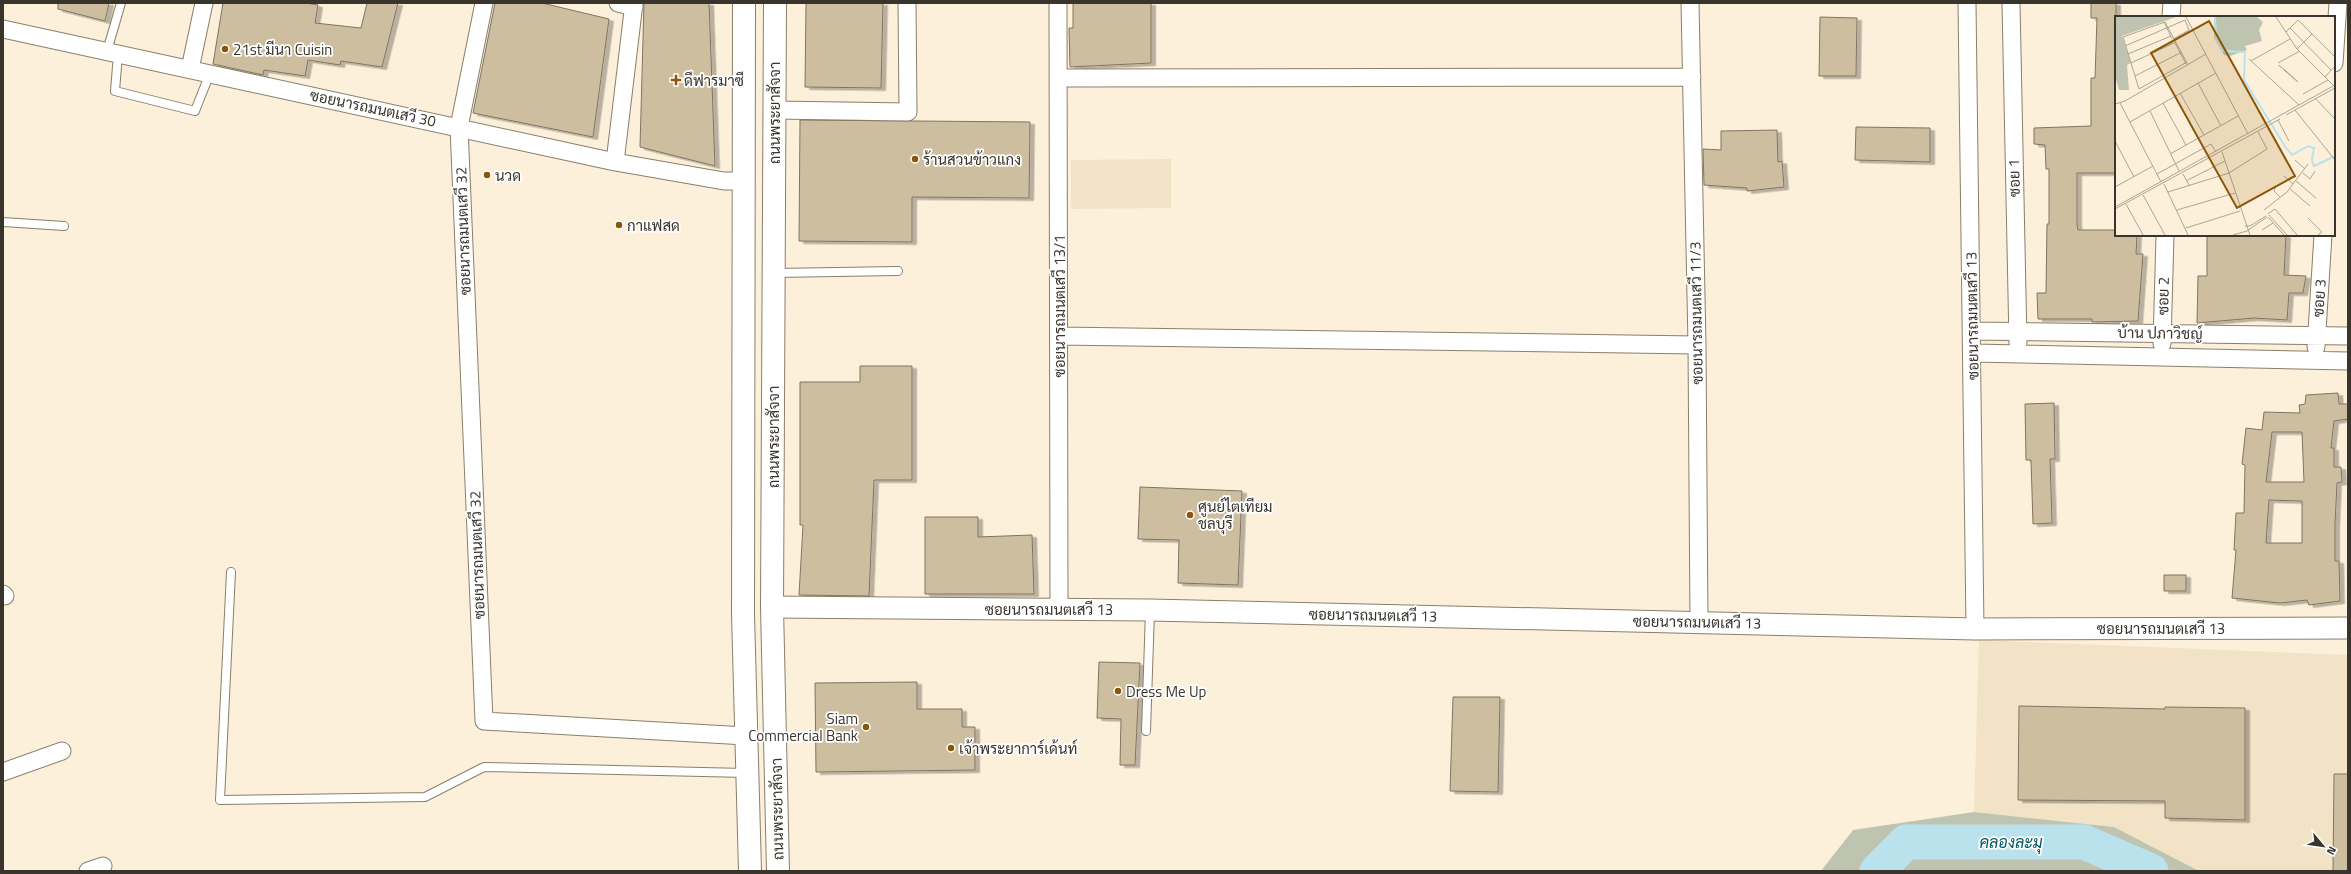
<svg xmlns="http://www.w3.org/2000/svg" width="2351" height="874" font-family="'Titillium Web',Sarabun,sans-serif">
<defs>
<filter id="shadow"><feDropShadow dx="4.5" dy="2.5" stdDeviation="0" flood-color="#0004"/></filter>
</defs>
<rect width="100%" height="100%" fill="#fcf0da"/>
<path fill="#f2e3c7" d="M1171,159V208L1071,209V160Z
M1979,640L2348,655V871H2199L2114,827L1974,812Z"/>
<path fill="#bfc4b0" d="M1974,812L2114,827L2199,871H1821L1853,830Z"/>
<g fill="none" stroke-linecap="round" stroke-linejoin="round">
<path stroke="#bae2ec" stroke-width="35" d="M1877,871L1906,842H2084L2151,871"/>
</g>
<path fill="#cdbea0" stroke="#7f7561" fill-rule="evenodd" filter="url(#shadow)" d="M58,3H109L105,21L58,9Z
M223,3H306L318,5L315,23L361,28L367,3H398L382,67L341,61L340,65L308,60L305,76L264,70L263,75L213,64Z
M495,3H542L609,19L593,137L473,113Z
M644,3H709L715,166L640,147Z
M806,3H883L881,88L805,87Z
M1073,3H1151V63L1070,67L1069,28H1073Z
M2091,3H2116V173H2077V224L2078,230H2116V235H2137L2136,254H2143L2138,321L2092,322V319H2038L2037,293H2046L2047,224H2049V169H2046L2045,145L2034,144V128L2091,126V78H2095L2097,18H2091Z
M1820,17L1857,18L1856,76H1819Z
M800,120L1030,122L1029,198L912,197V242L799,241Z
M1856,127L1930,128V162L1855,160Z
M1777,130L1778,162L1782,161L1784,187L1747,191V188L1704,185L1703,149L1721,150V131Z
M2207,235H2286L2284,275L2306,276L2303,293H2289L2287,320L2254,318L2197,323L2198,276H2207Z
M860,366H912V480H874L869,596L799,595L803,525H800V382H860Z
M2338,393L2339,404H2348V419L2334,421L2331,448H2334V467H2341L2342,482L2337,483L2335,524V561H2339L2340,601L2309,605L2307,600L2280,603L2232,598L2236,550H2234L2236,513H2244L2245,465L2242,464L2246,428L2262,430L2264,412L2300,413L2299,405L2305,404L2306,395ZM2272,432H2302L2304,482H2266ZM2269,500L2302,501V543H2266Z
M2054,403L2055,459H2050L2052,523L2033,524L2031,460H2026L2025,404Z
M1140,487L1242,491L1238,585L1178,583L1179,540L1138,539Z
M925,517H978V537L1032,535L1034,594H925Z
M2164,575H2186V591H2164Z
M1099,662L1140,663L1135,765H1120L1121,719L1097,718Z
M917,682V709H962V727H975V770L816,772L815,683Z
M1453,697H1500L1498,792L1450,791Z
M2019,706L2165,709V707L2245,708V820L2165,818V801L2018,800Z
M2334,774H2348V871H2333Z"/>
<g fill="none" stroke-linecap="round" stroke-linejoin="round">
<g stroke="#897f6b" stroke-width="10">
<path id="service" d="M107,51L121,3
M118,54L115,91L195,111L210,73
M3,222L64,226
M774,273L898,271
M231,572L220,800L425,797L484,767L746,773
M1146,731L1150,611"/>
</g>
<g stroke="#897f6b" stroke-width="19">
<path id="minor" d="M484,3L459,127L484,721L746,736
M618,3L634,7
M1058,3L1059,609
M1690,3L1697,345L1699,623
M1967,3L1975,629
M2011,3L2018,343
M2171,17L2172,3
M3,29L615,162L724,181H744
M2334,63L2338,3
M190,69L204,3
M1058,78L1692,77
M774,110L908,112L907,3
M615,162L634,3
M1972,331L2348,336
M1059,336L1697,345
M2162,344L2165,235
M2316,347L2323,235
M1973,353L2348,361
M3,594L5,596
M3,772L62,751
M88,871L103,866"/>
</g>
<g stroke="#897f6b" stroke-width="23">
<path id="tertiary" d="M772,607L1150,610L1975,629L2348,628"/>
</g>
<g stroke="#897f6b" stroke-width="24">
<path id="secondary" d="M744,3L743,614L750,871
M775,3L772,607L778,871"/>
</g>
<use href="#service" stroke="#fff" stroke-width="8"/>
<use href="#minor" stroke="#fff" stroke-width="17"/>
<use href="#tertiary" stroke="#fff" stroke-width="21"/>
<use href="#secondary" stroke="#fff" stroke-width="22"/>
</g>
<g fill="#8c5609" stroke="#fff" stroke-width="1.5">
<circle cx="225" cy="49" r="4"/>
<path d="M674 74h4v4h4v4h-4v4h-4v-4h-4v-4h4z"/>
<circle cx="915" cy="159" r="4"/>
<circle cx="487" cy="175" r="4"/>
<circle cx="619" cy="225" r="4"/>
<circle cx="1190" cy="515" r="4"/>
<circle cx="1118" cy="691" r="4"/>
<circle cx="866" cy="727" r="4"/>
<circle cx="951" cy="748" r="4"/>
</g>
<g text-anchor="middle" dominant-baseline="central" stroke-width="3.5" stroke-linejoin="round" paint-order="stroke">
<g font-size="15" fill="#39342c" stroke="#fff" text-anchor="start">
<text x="233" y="49">21st มีนา Cuisin</text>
<text x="684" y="80">ดีฟารมาซี</text>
<text x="923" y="159">ร้านสวนข้าวแกง</text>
<text x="495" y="175">นวด</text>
<text x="627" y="225">กาแฟสด</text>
<text x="1198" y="506">ศูนย์ไตเทียม<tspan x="1198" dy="17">ชลบุรี</tspan></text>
<text x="1126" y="691">Dress Me Up</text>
<text x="858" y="718" text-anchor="end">Siam<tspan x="858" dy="17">Commercial Bank</tspan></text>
<text x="959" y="748">เจ้าพระยาการ์เด้นท์</text>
</g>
<g font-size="15" fill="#39342c" stroke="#fff">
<text transform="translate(373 108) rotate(12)">ซอยนารถมนตเสวี 30</text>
<text transform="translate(774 113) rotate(-90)">ถนนพระยาสัจจา</text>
<text transform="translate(2014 178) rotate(-91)">ซอย 1</text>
<text transform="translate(463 231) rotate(-92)">ซอยนารถมนตเสวี 32</text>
<text transform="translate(2163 296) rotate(-89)">ซอย 2</text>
<text transform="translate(2319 298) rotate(-86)">ซอย 3</text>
<text transform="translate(1059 306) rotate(-90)">ซอยนารถมนตเสวี 13/1</text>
<text transform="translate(1696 313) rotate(-91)">ซอยนารถมนตเสวี 11/3</text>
<text transform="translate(1972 316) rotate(-91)">ซอยนารถมนตเสวี 13</text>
<text transform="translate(2160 333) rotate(1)">บ้าน ปภาวิชญ์</text>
<text transform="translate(773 437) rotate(-90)">ถนนพระยาสัจจา</text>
<text transform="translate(477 555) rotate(-92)">ซอยนารถมนตเสวี 32</text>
<text x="1049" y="609">ซอยนารถมนตเสวี 13</text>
<text transform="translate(1373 615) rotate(1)">ซอยนารถมนตเสวี 13</text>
<text transform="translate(1697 622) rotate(1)">ซอยนารถมนตเสวี 13</text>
<text x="2161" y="628">ซอยนารถมนตเสวี 13</text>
<text transform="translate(777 809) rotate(-91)">ถนนพระยาสัจจา</text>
</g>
<g font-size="16" font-style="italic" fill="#005765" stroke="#fff">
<text x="2011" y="842">คลองละมุ</text>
</g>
</g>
<g transform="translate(2115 16)">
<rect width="220" height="220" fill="#fcf0da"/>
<path d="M0,1H61L7,20L16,47L12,49L14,74H4L0,60ZM99,1H142L148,6L144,14L147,25L130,30L132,34L115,40L109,39L99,22Z" fill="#bfc4b0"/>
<path fill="none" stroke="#bae2ec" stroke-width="2" d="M100,1L101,23L108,35L130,36L129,64L171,132L177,139L193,130L199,132L197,144L199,150L220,140"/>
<path fill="none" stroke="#aea594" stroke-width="1" d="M71,1L133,118M161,1L182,33L219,70M49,6L57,23M175,12L216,54M171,16L183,4L220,41M60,27L71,48M10,30L70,4L74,14L58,23M182,33L197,18M13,38L56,20M134,43L184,89M136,45L175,23M72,46L24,73L8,21L50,6L73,49M16,47L61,26M163,47L185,35M163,49L170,54L183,66L169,54M20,60L67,36M210,61L220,50M83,67L106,110M65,77L89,119M188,78L213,64M200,82L220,103M5,87L46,166M48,87L71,129M0,88L10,85L91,38M180,94L220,144M35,95L64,155M171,99L220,72M163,104L174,125M15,106L101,57M0,125L19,161M107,136L135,219M55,138L123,100M180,144L190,153M188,157L195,163L200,155M42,158L96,128L101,136M68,158L74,169M169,160L178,168M71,165L110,145M181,165L201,182M49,168L73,219M161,170L159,175L165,181M0,171L38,150M175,173L195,190M53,176L114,157L152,133L143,116M28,179L50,219M11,188L28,219M0,191L220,69M0,193L165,103M62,194L120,177M149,194L172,176L193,148M153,198L160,193L182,219M154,199L172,219M153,201L169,219M193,202L207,216L203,219M130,210H135L151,200M71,212L125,195M147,214L158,207M118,219L132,215L152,201"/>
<path fill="#8c5609" fill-opacity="0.15" stroke="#8c5609" stroke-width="2" d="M94,5L180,160L122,192L36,37Z"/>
<rect width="220" height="220" fill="none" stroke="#39342c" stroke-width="2"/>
</g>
<rect width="2351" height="874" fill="none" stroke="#39342c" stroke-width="8"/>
<g transform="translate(2323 846) rotate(119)" stroke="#ffffff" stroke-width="3" paint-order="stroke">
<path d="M0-3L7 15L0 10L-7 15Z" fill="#39342c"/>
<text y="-6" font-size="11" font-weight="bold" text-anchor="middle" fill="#39342c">N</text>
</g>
</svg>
